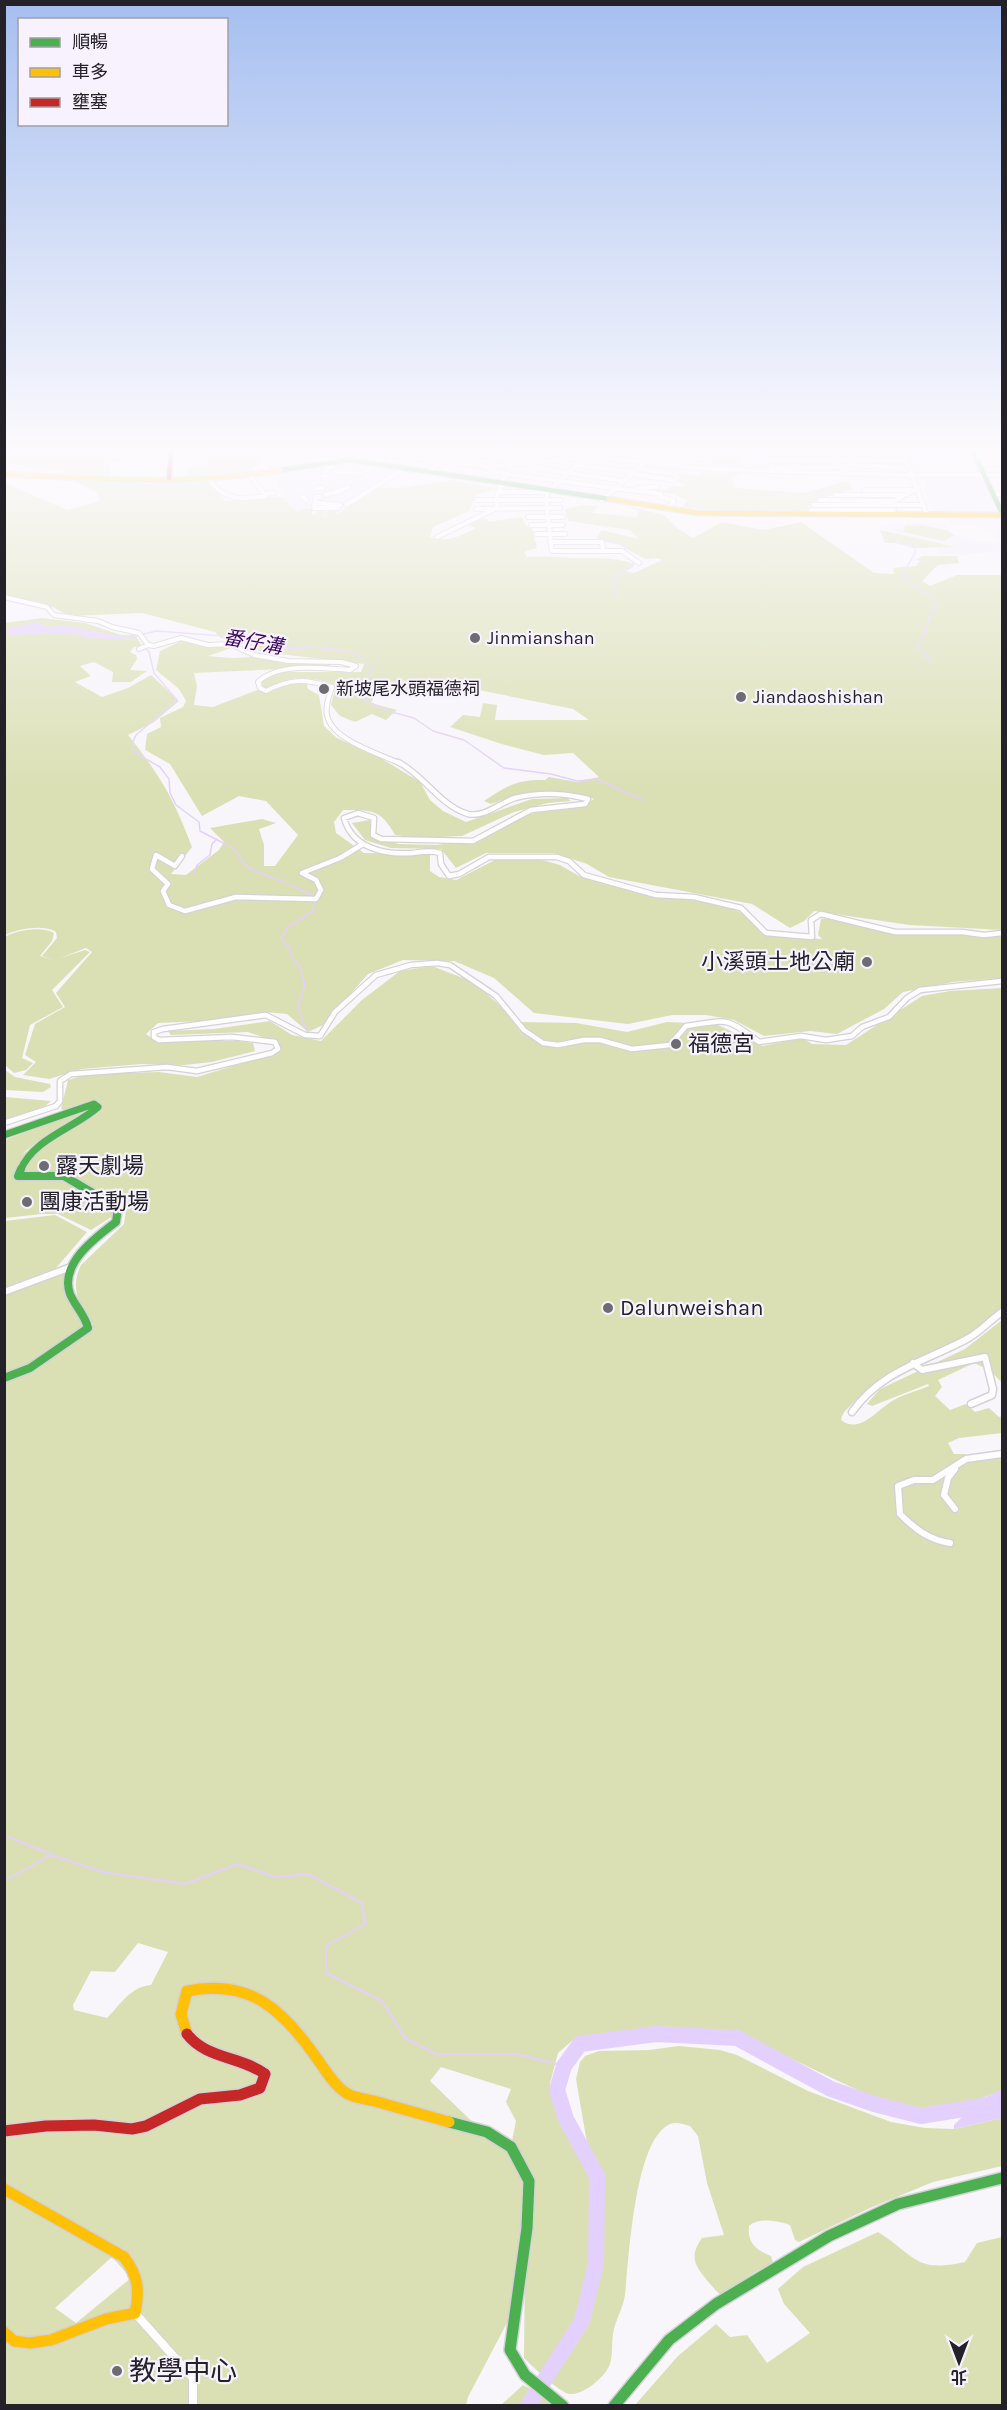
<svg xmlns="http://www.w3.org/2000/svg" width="1007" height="2410" font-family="Karla,'Noto Sans TC',sans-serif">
<rect width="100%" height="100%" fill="#f8f5fb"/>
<path fill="#f2ebfc" d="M745,453H834L835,457H786V459H768L770,470L752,466L753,461Z
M906,453H970L980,474H915Z
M351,462L400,470L345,503L347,506L341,517L299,518L270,475Z
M920,478H982L997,512H933Z
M949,517H1002V551L960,555L938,554L936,547H952L880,530V527L896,524L946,523L949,531L956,535L986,543L998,542L993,532L972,526L951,525Z"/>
<path fill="#dae0b4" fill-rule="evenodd" d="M5,453H168V457L109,462L111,475H65L66,470L22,468L23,465L5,464Z
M215,453H264L261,465L252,468L246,475L183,477L189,474V468L206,466L209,456Z
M713,453H745L751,459L741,461L736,470L712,468Z
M704,471L742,472V474L732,477L733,487L736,488L805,493L841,482H850L852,490L844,491V494C830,495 818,497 808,507L807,514L722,513V510L682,507L687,500L673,494L635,489L666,490L672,486L681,487L686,484L676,482L681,477L674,476L679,474L700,475Z
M69,479L138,480L141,484H153L156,480L207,481L225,501L283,497L293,509L300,512L299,509H312V515H316L317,509H326L325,515L318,516H326L328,508H337L336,515L379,488H401L451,480L498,488L476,495L469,511L433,527L430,537C447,543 461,536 476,528L466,524L479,518L489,520L487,522L522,517L525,525L532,528L537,548L524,552L527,557C542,556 555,557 570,558C594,559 611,556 635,564L626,571L634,573L662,560L657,558L645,559L620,545L595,540L602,530L639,539L630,530L568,521L565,509L583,505L598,506L592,513L636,517L639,511L624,505L664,515L677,528L693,538L722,522L763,530L801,522L874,573L894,574L893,568L916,566L920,561L916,560L922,556H957L959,563L938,565L922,581L930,586L957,575H1002V930L910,925L814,911L804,921L790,928L752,904L609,877L587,864L554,853H486L456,868L441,849L391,848L365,840L352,823L370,820V833L398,844L437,845L481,839L524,815L586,804L594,799C553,787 531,789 491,804L484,801C507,786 517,779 545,780L549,777L577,782L599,777L573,753L544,755L505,745L450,727L463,715L480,717L483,703L497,705L495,720H589L573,709L429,680L406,692L375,695L371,703L397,710L386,720L372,714L355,722L340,716L331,705L336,685C322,680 305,677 291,679C280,680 274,690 263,688L261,680L274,672H361L364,664L262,652L239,642L221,638L215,632L142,613L69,616L53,607L5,598L4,483L68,510L100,501L97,492Z
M920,525L946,530L954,535L945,541L963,545L889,529L904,531L905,526Z
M880,530L955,547L913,548L898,543H885Z
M42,618L85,623L121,635H135L142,646L134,647L130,652L136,655L137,659L130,670L147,671L131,682H112L113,672L94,662L80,666L91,676L75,682L102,697L128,688L151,675L179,701L154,722L128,735C160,775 174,799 192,847L171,874L186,875L219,850L224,842L210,828L262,819L276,823L259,829L264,845V866H275L298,835L266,801L239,796L202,816L170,764L145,750L147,734L161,727L160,718L183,707L186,701L179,689L156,670L160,651L181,641L231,648L208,656L231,658L255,657L283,663L331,664L329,667L194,673L197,686L194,705L213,707L257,690L272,691L292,683L307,684L308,689L319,695L324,726L337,738L379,757L420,782L430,800L443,811L466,822L532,799L567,798L571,801L548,803L514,812L462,836L420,838L395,835C381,809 371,810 343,810L334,822L336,833L364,853L430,854V871L439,877L456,880L497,859H538L560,865L579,876L654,894L726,906L740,912L762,929L781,937L822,939L818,935L821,919L827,918L886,932H958L969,935H1002V978L953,982L903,992L884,1009L837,1034L810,1031L764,1036L734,1020L706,1015H672L628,1024L534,1013L494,978L454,961L403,960L368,974L323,1025L308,1032L287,1014L265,1012L228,1020L158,1023L146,1034L156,1041H238L253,1043L255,1051L212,1062L184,1065L142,1064L81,1069L49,1079L23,1075L36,1062L25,1055L35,1024L65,1007L56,993L92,952L86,948L60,958L85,950L90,952L52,990L63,1007L30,1025L22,1058L33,1063L26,1070L14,1073L5,1065V937C17,930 41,926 54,933L52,941L40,956L55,960L42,956L57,938L56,932C44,924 17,929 5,935V623Z
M432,966L473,982L519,1022L576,1023L627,1032L667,1022L716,1024L762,1046L803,1038L812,1044L846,1045L922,996L950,991L1002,988V1309C987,1318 976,1331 961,1339C924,1359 883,1370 854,1402C848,1409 843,1410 841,1420C858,1434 876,1412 889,1403C900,1395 917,1391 929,1386L928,1384L872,1406L867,1404L880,1389L965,1349L1002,1320V1383L991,1371L974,1363L938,1380L942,1387L935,1396L950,1410L966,1404L975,1412L989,1408L999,1417L1002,1416V1433L959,1438L948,1443L954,1454H965L969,1461L1002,1457V2090L975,2101L948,2108L919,2109L872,2097L737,2033L675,2030L622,2033L573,2040L558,2053L550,2083L556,2109L596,2183L601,2180L602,2175L587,2143L576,2079L580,2062L585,2056L599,2051L649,2050L679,2046L720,2050L737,2055L808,2091L891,2122L925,2128L954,2129L1002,2118V2166L933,2182L870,2208L799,2242L795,2240L790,2225C778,2221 759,2217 749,2226C747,2243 756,2250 771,2256L773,2263L755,2272L722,2295C716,2292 715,2289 711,2285C697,2268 687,2259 702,2238L724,2235L707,2183L698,2136L690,2126C683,2124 675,2121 668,2125C634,2144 629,2259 625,2295C623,2309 615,2320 613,2334C611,2345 614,2360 607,2370C601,2380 582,2395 570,2394C561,2394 531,2365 524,2358L525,2267L531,2227L532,2179L512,2141L516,2121L506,2102L511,2089L441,2067L430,2081L486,2135L512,2154L525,2182L523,2232L509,2319L468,2397L466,2405H5V1381L24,1375L37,1367L52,1354L90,1332L93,1324C78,1304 70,1288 81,1265L124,1224L126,1209L124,1205L114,1200L104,1204L116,1214L91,1230L58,1214H42L5,1218V1140L85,1109L89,1111L87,1116L36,1143L22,1154L97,1114L101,1108L89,1101L68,1111L61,1109L68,1080L89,1074L159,1072L197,1077L278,1052L277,1042L248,1032L171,1035L168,1031L214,1029L270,1021L292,1035L321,1041L362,1000L400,971ZM138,1943L168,1952L151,1985C130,1987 121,2004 107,2018L74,2010L73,2005L91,1971L115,1972ZM112,2257L131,2278L76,2323L55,2308Z
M5,1070L15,1077L50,1084L51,1087L43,1092L5,1090Z
M5,1097L51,1101L44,1107L5,1120Z
M55,1215L87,1232L56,1268L5,1287V1221Z
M64,1274L66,1275L67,1296L83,1326V1330L40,1358L5,1377V1296L54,1275Z
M878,2232C917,2257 915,2273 965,2262L977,2243L1002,2237V2405H635L678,2356L716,2324L730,2337L747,2335L767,2363L810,2333L784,2304L778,2289L803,2267Z
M523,2385L545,2396L550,2406H500Z"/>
<path fill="#e4d0fd" d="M39,622C46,629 52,626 61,626C85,626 107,637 131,637L133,640L87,638L78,634L65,633L11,635L5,633L10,628Z
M1002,2095V2118L954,2129V2125L964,2115L999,2102Z"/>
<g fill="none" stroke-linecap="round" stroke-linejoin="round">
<path stroke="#e4d0fd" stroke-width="1.5" d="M601,531L602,539L625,545L626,556L633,562V566L614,577L618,593L616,598
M886,540L914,547L916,552L906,568L904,578L937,600V606L930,612L926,632L917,645L932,662
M132,637L156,631L238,637L255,644L295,649L307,646L353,652L373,669L369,677
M146,649L149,652L154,673L177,700L136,735L133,742L134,752L160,767L169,779L170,793L176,805L199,822L200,831L233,848L247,867L286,883
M368,679L363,688V699L388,711L414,718L433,731L464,740L504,768L551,774L577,781L597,779L643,800
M194,874L197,865L210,855L212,844L217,839
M290,885L314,896
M308,1034L300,1015L298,1004L305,985L299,965L292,959L290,949L281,938L288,927L313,911L315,900"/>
<path stroke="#e4d0fd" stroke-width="2" d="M4,1835L51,1854
M4,1879L12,1877L51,1855L103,1872L185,1884L237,1864L276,1877L308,1874L362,1903L365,1924L326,1946V1973L382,2001L405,2038L436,2054H517L564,2066"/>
<path stroke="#e4d0fd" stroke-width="16" d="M528,2406L582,2321L596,2264L597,2176L566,2119L557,2090L564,2066L580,2044L656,2034L737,2038L831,2089L874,2104L921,2116L988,2105L1002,2098"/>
<g stroke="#d4d2d8" stroke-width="6">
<path id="street-far3" d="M266,453L263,465L270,473
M368,453L490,467L578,458
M411,453L444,457
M459,453L509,459
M555,453L708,469L907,475H1002
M655,453L710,460
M767,453H785
M903,453L927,515
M847,454H865
M979,464H1002
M576,465L633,472
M850,465L910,468
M771,466L770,460L907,461
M327,467H333
M771,468L836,467V460
M488,469L504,474L661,494L659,496L674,501L668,509
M542,469L568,473
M637,469L670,473
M323,471H328
M337,472L361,473
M429,473L447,453
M568,473L624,481
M631,474L673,480
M250,476L266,496
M323,476H327
M208,478C223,501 241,500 266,496
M499,485L511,469L509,459L515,453
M317,488H323
M637,488L657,487
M864,490H912
M499,492H548L584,458
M548,492L546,500L552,551H622L639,563
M334,493L348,487
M264,494L274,493
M994,494H1002
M326,495L330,493
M836,495H903
M303,497L306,500
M320,497H316L314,508H338
M477,500H560
M602,500L656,453
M820,500L894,501L918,488
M315,503L340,505
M346,505L404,469
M813,505H922
M476,509L560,508
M811,510H894
M528,517H563
M531,525H563
M536,534H565
M437,537L497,508V492L503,485
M550,542H602L603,551
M4,597L47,607L54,615L98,621L112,627L139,633L148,645L154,646L181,638L208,645L230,644L254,655L288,661L341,662L356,666L350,670C323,668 279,662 258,682L260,688L266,691C291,678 305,679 332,687C329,696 325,706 327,715C332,741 381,754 401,764
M139,649L148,645"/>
</g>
<g stroke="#d4d2d8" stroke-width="7">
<path id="street-far2" d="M398,762C424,775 439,805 468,814C484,818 501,802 515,798C538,792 565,793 588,799L585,804L531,810L473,841L381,839L373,835L374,818L358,813L344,818C352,848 384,855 412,853C422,852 430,850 440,853L441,864L449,876L459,874L489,857H557L569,861L584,875L656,895L694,897L741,908L766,933L812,937L811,920L821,914L895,932H962L984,935L1002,933
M182,856L175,866L156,855L152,869L168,884L163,891L169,905L185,911L236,897L316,899L321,890L316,880L302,873L340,858L363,844
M4,1123L56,1106L60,1101V1081L71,1074L167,1067L197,1071L272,1053L278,1049L275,1042L232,1037L159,1040L154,1037V1032L163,1029L266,1015L305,1035L320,1036L335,1012L376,975L411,965L437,963L450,965L496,996L524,1030L543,1043L558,1045L584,1040H600L632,1049L670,1045L686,1026C728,1020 725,1016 759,1042L801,1036L826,1040L852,1036L862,1027L889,1017L907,998L920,990L1002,981"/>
</g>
<g stroke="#d4d2d8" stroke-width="9">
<path id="street-far1" d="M4,1292L71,1267
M913,1363L922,1370L985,1357L993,1389L992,1395L971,1404
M852,1412C880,1372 923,1362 965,1340C979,1333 989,1321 1002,1312
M955,1469L948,1478L944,1495L955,1509
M950,1543C929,1540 915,1529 900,1514L898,1486L914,1480H933L966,1459L1002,1454"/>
</g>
<g stroke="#d4d2d8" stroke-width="10">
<path id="street" d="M135,2313L193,2378V2406"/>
</g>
<g stroke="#d4d2d8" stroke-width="7">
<path id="fast-far3" d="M974,453L1002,513
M281,470L350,460L609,499"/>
</g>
<g stroke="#d4d2d8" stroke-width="9">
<path id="fast-far2" d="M4,1135L94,1104L98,1107C73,1129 34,1138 20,1171"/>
</g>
<g stroke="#d4d2d8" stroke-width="11">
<path id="fast-far1" d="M4,1378L30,1368L88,1328C85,1315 75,1306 70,1294C59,1264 96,1237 116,1222L118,1208L64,1176H18L21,1169"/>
</g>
<g stroke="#d4d2d8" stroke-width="14">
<path id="fast" d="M449,2122L487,2132L511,2147L529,2181L527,2228L510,2350L525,2375L563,2406
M614,2406L669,2340L716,2304L829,2236L898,2204L1002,2178"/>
</g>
<g stroke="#d4d2d8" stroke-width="7">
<path id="slow-far1" d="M4,474C97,479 189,486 281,470
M609,499L698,513L1002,515"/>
</g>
<g stroke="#d4d2d8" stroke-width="14">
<path id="slow" d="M187,2034L181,2014L187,1991C251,1978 284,2011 318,2060C326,2071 336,2088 348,2094C355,2098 366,2099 374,2101C399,2108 424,2115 449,2122
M4,2189L124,2257C138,2275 140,2291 135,2313L106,2319L51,2340L30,2343L14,2341L4,2332"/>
</g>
<g stroke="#d4d2d8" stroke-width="7">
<path id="jam-far1" d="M169,478L171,453"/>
</g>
<g stroke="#d4d2d8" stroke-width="14">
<path id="jam" d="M4,2131L46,2126L94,2125L132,2129L146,2126L200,2099L240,2095L260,2088L265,2074C240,2056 206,2059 187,2034"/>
</g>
<use href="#street-far3" stroke="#fefefe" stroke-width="4"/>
<use href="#street-far2" stroke="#fefefe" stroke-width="4.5"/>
<use href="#street-far1" stroke="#fefefe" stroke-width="6"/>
<use href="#street" stroke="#fefefe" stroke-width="8"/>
<use href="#fast-far3" stroke="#4caf50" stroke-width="4.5"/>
<use href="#fast-far2" stroke="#4caf50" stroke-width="7"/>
<use href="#fast-far1" stroke="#4caf50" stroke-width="8"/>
<use href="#fast" stroke="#4caf50" stroke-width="11"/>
<use href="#slow-far1" stroke="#ffc107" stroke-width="4.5"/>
<use href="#slow" stroke="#ffc107" stroke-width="11"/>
<use href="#jam-far1" stroke="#c62828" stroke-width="4.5"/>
<use href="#jam" stroke="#c62828" stroke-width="11"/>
</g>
<linearGradient id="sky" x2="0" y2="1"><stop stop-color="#a6bff0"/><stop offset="0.57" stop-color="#fcfafd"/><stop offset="1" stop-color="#fcfafd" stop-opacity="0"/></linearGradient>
<rect width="1007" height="790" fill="url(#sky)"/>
<g fill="#6e6b72" stroke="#f7f2fe" stroke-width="2">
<circle cx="475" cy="638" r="6"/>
<circle cx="324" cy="689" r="6"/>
<circle cx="741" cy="697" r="6"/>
<circle cx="867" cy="962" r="6"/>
<circle cx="676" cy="1044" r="6"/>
<circle cx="44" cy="1166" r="6"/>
<circle cx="27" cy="1202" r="6"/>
<circle cx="608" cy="1308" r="6"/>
<circle cx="117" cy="2371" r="6"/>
</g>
<g text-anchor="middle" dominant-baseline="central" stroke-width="4.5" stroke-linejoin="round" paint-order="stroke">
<g font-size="18" fill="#242128" stroke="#f7f2fe" text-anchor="start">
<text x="487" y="638">Jinmianshan</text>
<text x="336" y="689">新坡尾水頭福德祠</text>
<text x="753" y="697">Jiandaoshishan</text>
</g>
<g font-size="20" font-style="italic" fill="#3d0863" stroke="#f7f2fe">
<text transform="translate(253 642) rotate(10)">番仔溝</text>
</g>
<g font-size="22" fill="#242128" stroke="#f7f2fe" text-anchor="start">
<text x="855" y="962" text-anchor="end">小溪頭土地公廟</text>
<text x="688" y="1044">福德宮</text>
<text x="56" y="1166">露天劇場</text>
<text x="39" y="1202">團康活動場</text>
<text x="620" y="1308">Dalunweishan</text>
</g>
<g font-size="27" fill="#242128" stroke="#f7f2fe" text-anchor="start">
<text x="129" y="2371">教學中心</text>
</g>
</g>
<rect width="1007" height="2410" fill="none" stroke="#242128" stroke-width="12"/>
<rect x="18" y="18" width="210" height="108" fill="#f7f2fe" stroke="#a39ea8" stroke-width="1.5"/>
<rect x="30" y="38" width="30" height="9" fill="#4caf50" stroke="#a39ea8" stroke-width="1.5"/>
<text x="72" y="48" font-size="18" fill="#242128">順暢</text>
<rect x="30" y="68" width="30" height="9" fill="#ffc107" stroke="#a39ea8" stroke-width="1.5"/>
<text x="72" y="78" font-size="18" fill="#242128">車多</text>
<rect x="30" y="98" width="30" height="9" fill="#c62828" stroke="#a39ea8" stroke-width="1.5"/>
<text x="72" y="108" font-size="18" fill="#242128">壅塞</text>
<g transform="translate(959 2362) rotate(180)" stroke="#f7f2fe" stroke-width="4.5" paint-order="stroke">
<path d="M0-4.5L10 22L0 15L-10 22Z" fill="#242128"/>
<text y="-9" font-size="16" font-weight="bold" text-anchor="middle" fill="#242128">北</text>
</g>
</svg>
